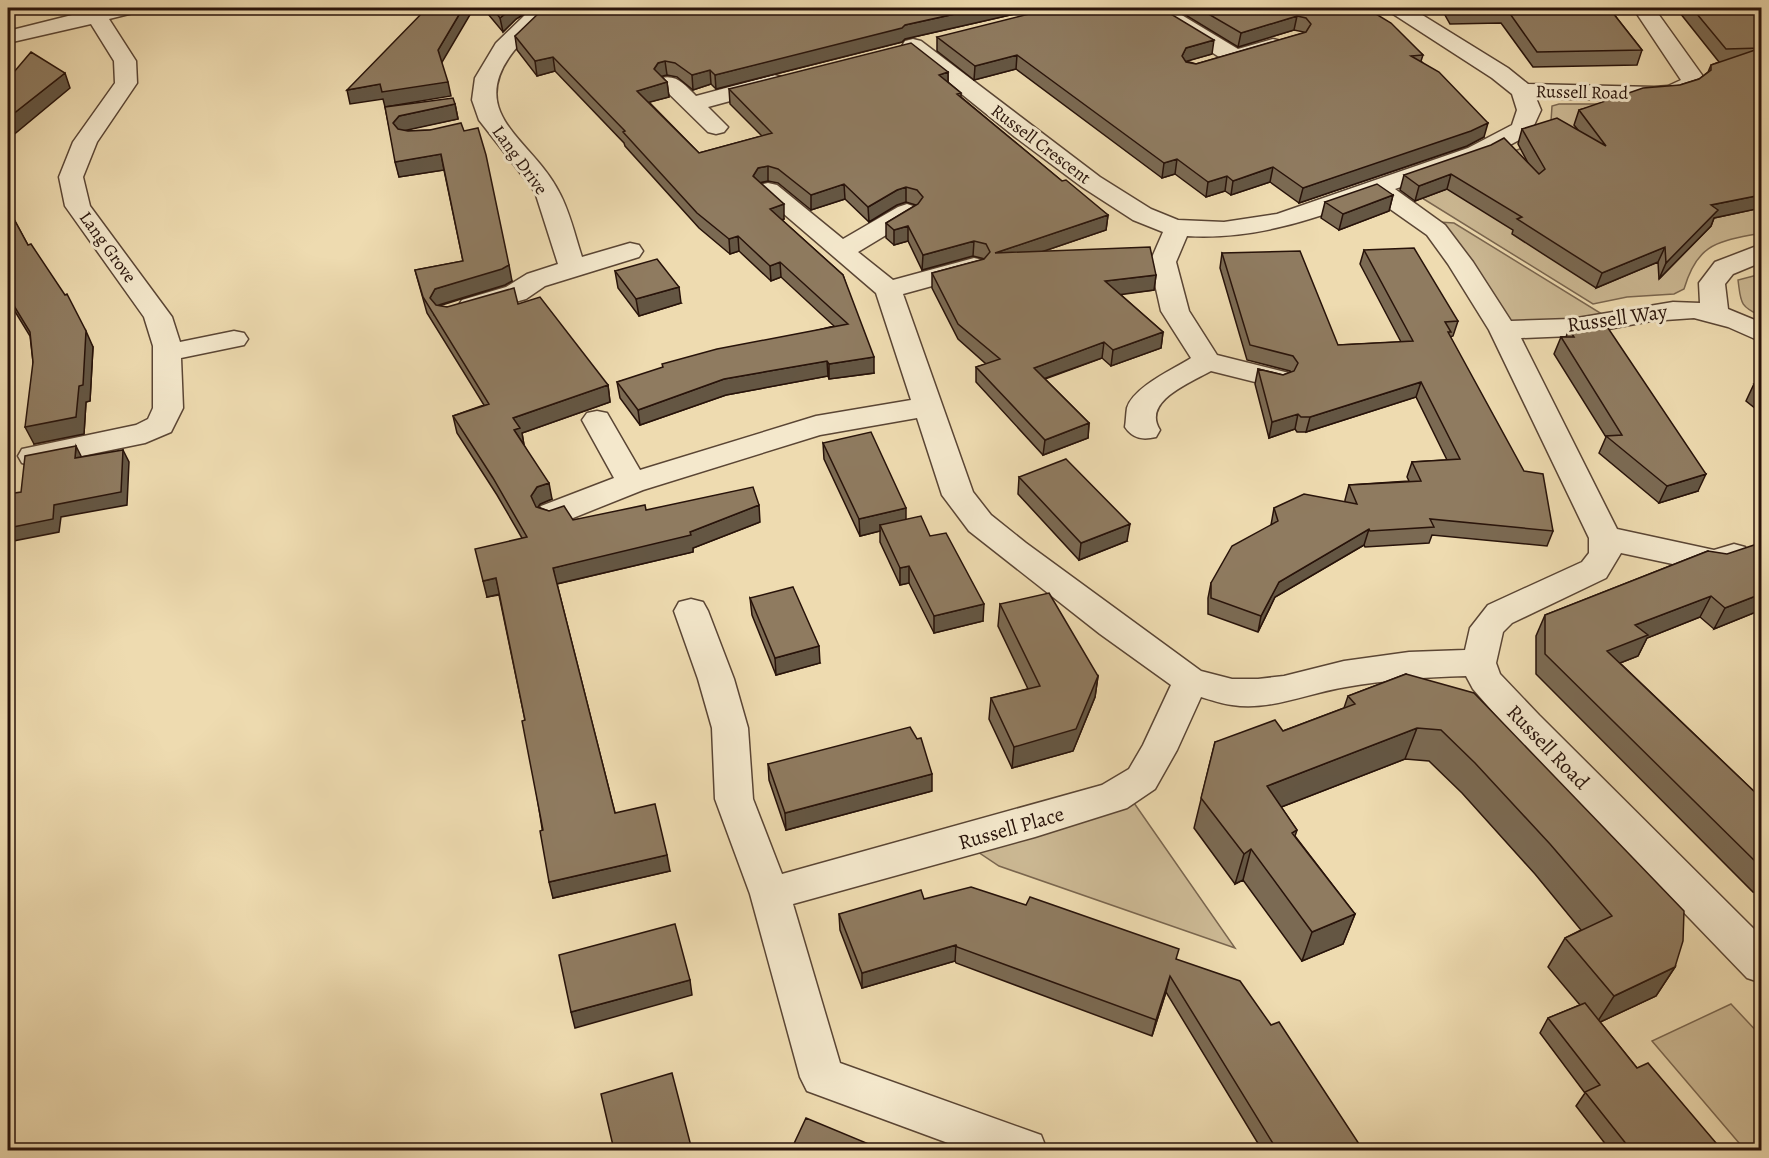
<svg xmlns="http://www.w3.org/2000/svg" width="1769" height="1158" font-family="Alegreya,serif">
<rect width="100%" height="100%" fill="#eedbb0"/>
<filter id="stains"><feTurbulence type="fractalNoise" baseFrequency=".00333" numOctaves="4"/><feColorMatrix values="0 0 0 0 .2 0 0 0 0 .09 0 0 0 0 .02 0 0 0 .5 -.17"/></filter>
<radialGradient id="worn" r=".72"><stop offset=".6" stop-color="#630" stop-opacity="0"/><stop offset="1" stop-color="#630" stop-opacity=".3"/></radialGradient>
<path fill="#ccb994" stroke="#7a664f" stroke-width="1.5" d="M1559,104H1694L1761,150V233C1718,242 1698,242 1684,289L1674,294L1627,297L1593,304L1422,198L1501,156L1533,144L1551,121L1552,106Z
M1424,221L1454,223L1610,319L1503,330Z
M1761,274H1762L1761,316C1739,306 1741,302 1738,280Z
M1125,790L1235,948L999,866L963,842Z
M1731,1004L1761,1036V1150H1745L1652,1041Z"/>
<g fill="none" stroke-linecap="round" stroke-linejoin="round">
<g stroke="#5a4534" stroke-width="3">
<path id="minor" d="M141,8L137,12L109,19L136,61L137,83L97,142L83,177L90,206L172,317L180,342L234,331L244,333L248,339L244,345L181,358L183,408L171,432L145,443L33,466L22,463L18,456L22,449L136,425L148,419L153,408V346L144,317L65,206L59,177L73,142L115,83L114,61L91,24L8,43V31L96,9Z
M545,8H575C567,18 552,16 542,23C532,30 520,43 513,52C465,115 533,140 559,192C570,212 575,236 582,257L630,243L639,245L643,251L639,257L545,286L526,299L472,314L462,312L458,306L462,300L506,287L527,274L558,264L535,192L479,120L472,100L475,78L496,43L527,13Z
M1145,8H1170L1238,49L1273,39L1281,41L1284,46L1281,51C1265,55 1244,66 1227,62L1149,12Z
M1386,8H1411L1508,68L1528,84L1654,87L1668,86L1681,80L1633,8H1654L1702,75L1704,83C1694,98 1670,99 1654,101L1536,98L1541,110L1530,134L1486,158L1395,189L1445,225L1473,262L1511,321L1571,319L1673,302L1700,303L1699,283L1715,262L1762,244V262L1733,274L1725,284L1728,309L1762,323V342L1728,327L1694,318L1651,321L1571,336L1521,338L1617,529L1714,550L1734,544L1745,547L1750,555L1745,563L1715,573L1621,553L1606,578L1512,623L1503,632L1496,663L1500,674L1539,715L1762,937V983L1747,978L1513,735L1473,689L1466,676C1426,677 1386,680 1346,687C1308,693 1271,711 1232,705C1222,704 1211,700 1201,697L1177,750L1155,789L1127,808L1035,837L793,904L840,1063L1041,1135L1047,1150H967L807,1091L800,1077L750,894L715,799L712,728L698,679L674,611L679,602L691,599L703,602L708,611L734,679L748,728L753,799L782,874L1102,785L1129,769L1143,745L1171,685L1100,634L969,531L942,495L917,418L820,435L643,490L563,522L552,525L541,522L536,514L541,506L614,478L582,420L587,413L597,411L607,413L640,470L816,416L911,400L876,293L756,190L759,185L768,183L777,185L843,239L898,207L907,204L916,207L920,212L916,217L858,252L893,280L974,258L983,260L987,266L983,272L903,294L973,492L991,515L1026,543L1201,671L1232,679H1258L1284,676L1344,661L1409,652L1465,650L1470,628L1488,605L1582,562L1589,553V538L1489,330L1448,264L1427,235L1373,197C1312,220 1253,240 1187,236L1176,262L1189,311L1217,355L1289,373L1293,379L1289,385L1279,388L1211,371C1192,382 1141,401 1160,430L1156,437C1143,440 1133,439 1125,427C1126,421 1126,414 1127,408C1133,387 1174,369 1191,358L1161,311L1150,262L1163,232L1133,220L1082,187L1015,137L902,46L905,41L913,39L921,41L1100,177L1151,209L1178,220L1224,222L1277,214L1468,148L1512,125L1517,110L1512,94L1492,78L1390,12Z
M774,75L782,77L785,82L782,87L708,107L728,127L724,132L716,134L708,132L658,83L661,78C677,74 685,85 696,96Z"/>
</g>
<use href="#minor" fill="#f4e8cc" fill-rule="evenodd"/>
</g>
<path fill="#7b6a53" stroke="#28130a" stroke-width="1.5" d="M483,8H538L532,9L516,19L503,32Z
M551,8H1041L905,39L902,42L716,89L711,84L693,90L677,77L667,75L661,76L667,82L669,97L649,102L699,153L762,136L730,104L729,89L948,72V82L961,93V97L1062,181L1108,215L1106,230L1044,251L1156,275L1154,290L1120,294L1163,332L1161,348L1111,366L1102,358L1045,379L1089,423L1088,438L1043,455L976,382V367L986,364L958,339L932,288V273L985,259L973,256L922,270L908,241L894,245L886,238V223L916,205L906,202L897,205L869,222L845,199L811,210L778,183L768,181L760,183L784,219L782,220L843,275L874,373L829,379L828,376L726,395L640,425L620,398L617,382L834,326L781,277L771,281L739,251L730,254L699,228L625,146L624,143L555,71L537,76L517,50L515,36Z
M1174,8H1375L1378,11L1377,15L1423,55L1421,61L1484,137L1467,146L1299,203L1270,182L1231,195L1225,191L1206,197L1175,174L1162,178L1016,69L974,80L937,51V37L1212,54L1186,61L1196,64L1304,33V32L1294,30L1238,47Z
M1441,8H1609L1642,50L1637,65L1533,67L1501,23L1450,24Z
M1676,8H1761V208L1714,218L1711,226L1659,279L1658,262L1596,288L1512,234L1513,230L1447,189L1415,201L1400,190L1404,175L1528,163L1518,144L1522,129L1578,130L1574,125L1579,110L1680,85L1699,79L1708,72L1711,65L1719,62Z
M455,104L458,119L404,130L408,131L430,130L512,281L505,285L439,306L447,307L518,304L608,385L610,402L522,433L524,445L552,499L540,504L538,507L573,520L646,510L760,522L693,548V552L557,584L615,813L670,871L553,898L525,720L499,595L487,597L522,538L497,495L457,433L453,416L484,405L427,313L415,270L463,261L444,170L399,177L385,107Z
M1393,195L1389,211L1339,230L1321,218L1325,202Z
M8,208L28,245L93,347L90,401L86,402L84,434L34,444L33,362L30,336L8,300Z
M1364,250L1458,321L1453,336L1450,337L1553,531L1547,546L1432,535L1429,543L1365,547L1364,545L1275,597L1258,632L1208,614V598L1211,583L1271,525L1274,508L1345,502V500L1349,485L1409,481L1407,477L1412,462L1447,460L1416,397L1306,432H1297L1295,429L1269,438L1255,384L1258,369L1283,375L1291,372L1290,371L1247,360L1220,268L1222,253L1338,345L1401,342L1360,264Z
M615,271L681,303L639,316L618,288Z
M1569,329L1698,491L1659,503L1599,453L1606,437L1554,354L1561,337H1566Z
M1761,382V413L1746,401L1754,384Z
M823,443L906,520L930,536L983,621L934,633L909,583L900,585L880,542V531L860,536L824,459Z
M1019,477L1127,541L1079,560L1018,494Z
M1708,551L1761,610L1714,629L1700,617L1647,638L1638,656L1620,663L1761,798V895L1753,892L1536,674V636L1545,615Z
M750,598L820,663L776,675L752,615Z
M1000,604L1098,676L1095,697L1073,751L1012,768L989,719L991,698L1028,689L998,626Z
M1406,674L1675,967L1656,996L1600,1022L1637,1068L1722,1150H1610L1576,1106L1585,1093L1540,1033L1548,1018L1580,1005L1548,967L1565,938L1581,930L1535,874L1462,793L1429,761L1405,759L1281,807L1297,830L1295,836L1355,914L1343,944L1302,961L1243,880L1235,884L1194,828L1215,742L1283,731L1344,708L1348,696Z
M768,764L932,791L786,830L769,780Z
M924,899L1176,959L1271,1025L1363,1150H1262L1166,992L1152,1036L956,963L955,961L862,988L840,930L839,914Z"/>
<path fill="#645643" stroke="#28130a" stroke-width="1.5" d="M463,8H474L441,64L438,50Z
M512,8H538L532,9L516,19L503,32L500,18Z
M982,8H1041L905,39L902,42L716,89L715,75L905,25Z
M1297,16L1294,30L1238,47L1241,33Z
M1214,40L1212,54L1184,62L1182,56L1186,48Z
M1017,55L1016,69L974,80L975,66Z
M553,57L555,71L537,76L535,61Z
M665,61L667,75L659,77L654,69L658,63Z
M710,70L711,84L693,90L692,75Z
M948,72V87L939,75Z
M65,73L70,88L11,137L8,144V118Z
M448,82L451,96L385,107L383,99L350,104L347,90L380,84Z
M667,82L669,97L639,105L637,91Z
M455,104L458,119L403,131L397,138L393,123L399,116Z
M1488,123L1484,137L1467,146L1299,203L1303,188Z
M441,154L444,170L399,177L395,162Z
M1177,159L1175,174L1162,178L1164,163Z
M768,166V181L759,183L753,176L758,168Z
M1273,167L1270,182L1231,195L1233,181Z
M1451,174L1447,189L1415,201L1419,186Z
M1227,176L1225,191L1206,197L1208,182Z
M844,184L845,199L811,210V195Z
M906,187V202L897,205L869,222L868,207L897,190Z
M1393,195L1389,211L1339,230L1343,214Z
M1761,195V208L1714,218L1711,226L1659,279L1666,263L1711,205Z
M784,204V219L771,224L770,209Z
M1108,215L1106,230L994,268L995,253Z
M908,226V241L894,245V230Z
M738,236L739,251L730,254L729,239Z
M974,241L973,256L922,270L923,255Z
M1665,247L1658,262L1596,288L1602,273Z
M780,262L781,277L771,281L770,266Z
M509,265L512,281L505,285L439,305L434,314L430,298L435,289Z
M1156,275L1154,290L1103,297L1105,281Z
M679,287L681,303L639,316L636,299Z
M86,331L93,347L90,401L86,402L84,434L34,444L25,427L79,386Z
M1163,332L1161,348L1111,366L1113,350Z
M1104,342L1102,358L1032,383L1034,368Z
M874,357V373L829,379V364Z
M827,361L828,376L726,395L640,425L638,410L724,379Z
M1421,382L1416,397L1306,432L1310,417Z
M608,385L610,402L522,433L524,445L514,430L513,418Z
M1298,414L1295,429L1269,438L1272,422Z
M1089,423L1088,438L1043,455L1045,440Z
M76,446L82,458H75Z
M123,450L129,462L127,505L61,517L59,532L8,542V528L54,505Z
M1706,474L1698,491L1659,503L1667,486Z
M549,483L552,499L540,504L534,513L531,496L537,487Z
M759,505L760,522L693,548V552L556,584L553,568L690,532Z
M906,508V525H880V531L860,536L859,519Z
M1130,524L1127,541L1079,560L1081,543Z
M1369,529L1364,545L1275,597L1258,632L1261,616L1279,582Z
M909,566V583L900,585V568Z
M496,578L500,594L487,597L483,581Z
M1761,594V610L1714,629L1725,608Z
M1711,596L1700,617L1647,638L1638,656L1597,672L1607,651L1635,625Z
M984,604L983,621L934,633V616Z
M819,646L820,663L776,675L775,658Z
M1098,676L1095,697L1073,751L1012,768L1014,747Z
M1417,728L1405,759L1258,816L1267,786Z
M932,774V791L786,830L785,813Z
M1251,849L1243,880L1235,884L1244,854Z
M667,855L670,871L553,898L549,882Z
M1355,914L1343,944L1302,961L1312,932Z
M956,945L955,961L862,988V973Z
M1675,967L1656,996L1596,1024L1614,996Z
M1170,976L1166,992L1152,1036L1156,1020Z
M690,980L692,995L575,1028L571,1012Z"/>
<path fill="#8f7b60" stroke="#28130a" stroke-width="1.5" d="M427,8H463L438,50L448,82L382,92L380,84L347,90Z
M492,8H512L500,18Z
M551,8H982L905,25L902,28L715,75L710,70L692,75L675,63L665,61L658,63L654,69L667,82L637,91L699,153L772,133L729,89L911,43L948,72L939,75L961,93L957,94L1062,181L1066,180L1108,215L995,253L1150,247L1156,275L1105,281L1163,332L1113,350L1104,342L1034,368L1089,423L1045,440L976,367L1000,359L958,324L932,273L984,259L990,252L986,244L974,241L923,255L908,226L894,230L886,223L918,204L923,197L917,190L906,187L897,190L868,207L844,184L811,195L778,169L768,166L758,168L753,176L784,204L770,209L843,275L874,357L829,364L827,361L724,379L638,410L617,382L663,367L662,364L717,349L848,324L780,262L770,266L738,236L729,239L697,213L623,132L625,131L553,57L535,61L515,36L541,11Z
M1053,8H1161L1214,40L1186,48L1182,56L1186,62L1196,64L1306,32L1311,24L1306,18L1297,16L1241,33L1198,8H1375L1378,11H1371L1391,23L1423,55L1411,56L1439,72L1488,123L1471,131L1303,188L1273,167L1233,181L1227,176L1208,182L1177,159L1164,163L1017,55L975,66L937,37Z
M1453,8H1609L1642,50L1537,52L1506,8L1454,9Z
M1692,8H1761V30H1756L1761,36V195L1711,205L1718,210L1666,263L1665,247L1602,273L1517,219L1522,217L1451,174L1419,186L1404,175L1491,145L1504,138L1539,174L1545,169L1522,129L1557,118L1606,146L1579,110L1643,88L1680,85L1699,79L1711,70V65L1761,48L1726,49Z
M31,52L65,73L8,118V79Z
M453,98L455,104L399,116L393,123L398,129L408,131L430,130L461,123L464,131L478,128L486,155L509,265L502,269L435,289L430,298L436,305L447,307L514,288L518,304L540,297L608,385L513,418L520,428L514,430L549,483L537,487L531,496L536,507L549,511L564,506L573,520L645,505L646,510L753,487L759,505L690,532L691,535L553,568L615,813L655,804L667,855L549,882L540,831L543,830L522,721L525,720L496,578L483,581L475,549L527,537L493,478L453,416L489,404L423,297L415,270L463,261L441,154L395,162L385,107Z
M1377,184L1393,195L1343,214L1325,202Z
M8,208L28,245L31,244L65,295L67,294L86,331L83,385L79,386L76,417L25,427L33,362L30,332L8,296Z
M1414,248L1458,321L1445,322L1451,332H1448L1524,471L1543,474L1553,531L1430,519L1434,527L1370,531L1369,529L1279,582L1261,616L1211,598V583L1232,546L1278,521L1274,508L1304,494L1357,504L1349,485L1421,481L1412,462L1460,459L1421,382L1310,417H1301L1298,414L1272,422L1258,369L1283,375L1294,371L1298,363L1293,356L1250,345L1222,253L1300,251L1338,345L1413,341L1364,250Z
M657,259L679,287L636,299L615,271Z
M1608,328L1706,474L1667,486L1606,436L1622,435L1561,337H1574L1569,329Z
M1761,382V390L1754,384Z
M871,432L906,508L859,519L823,443Z
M76,446L75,458L123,450L121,492L54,505L53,519L8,528V494L21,492L25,456Z
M1066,459L1130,524L1081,543L1019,477Z
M921,516L930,536L946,533L984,604L934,616L909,566L900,568L880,525Z
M1761,539V594L1725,608L1711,596L1635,625L1648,635L1607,651L1761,798V867L1545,654V615L1708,551L1727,554L1757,544Z
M793,587L819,646L775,658L750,598Z
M1049,593L1098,676L1076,729L1014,747L991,698L1040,686L1000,604Z
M1406,674L1474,693L1684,911L1683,941L1675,967L1614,996L1565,938L1612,916L1550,844L1475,763L1441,730L1417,728L1267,786L1297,830L1292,833L1355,914L1312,932L1251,849L1244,854L1201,798L1215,742L1275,720L1283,731L1355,704L1348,696Z
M910,727L917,739L921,738L932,774L785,813L768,764Z
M971,887L1026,905L1030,897L1179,949L1176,959L1240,981L1271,1025L1279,1022L1363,1150H1277L1170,976L1156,1020L957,947L956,945L862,973L839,914L921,890L924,899Z
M675,924L690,980L571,1012L559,955Z
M1585,1003L1637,1068L1648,1063L1722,1150H1631L1585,1092L1600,1085L1548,1018Z
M672,1073L692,1150H614L601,1094Z
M806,1118L876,1147L874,1150H791Z"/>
<g text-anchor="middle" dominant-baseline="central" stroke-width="6" stroke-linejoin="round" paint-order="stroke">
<g font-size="18" fill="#28130a" stroke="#f4e8cc">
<text transform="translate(1582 92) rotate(1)">Russell Road</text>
<text transform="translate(1041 144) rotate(37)">Russell Crescent</text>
<text transform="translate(520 160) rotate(54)">Lang Drive</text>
<text transform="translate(108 247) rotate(54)">Lang Grove</text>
</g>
<g font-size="21" fill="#28130a" stroke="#f4e8cc">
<text transform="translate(1617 318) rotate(-8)">Russell Way</text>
<text transform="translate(1548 747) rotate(46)">Russell Road</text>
<text transform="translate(1011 828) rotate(-16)">Russell Place</text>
</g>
</g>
<rect width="1769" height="1158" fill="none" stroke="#eedbb0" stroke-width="30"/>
<rect x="9" y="9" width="1751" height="1140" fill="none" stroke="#28130a" stroke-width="3"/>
<rect x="15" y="15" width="1739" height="1128" fill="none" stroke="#28130a" stroke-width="1.5"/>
<rect width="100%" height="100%" filter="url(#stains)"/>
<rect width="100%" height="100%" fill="url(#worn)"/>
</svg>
